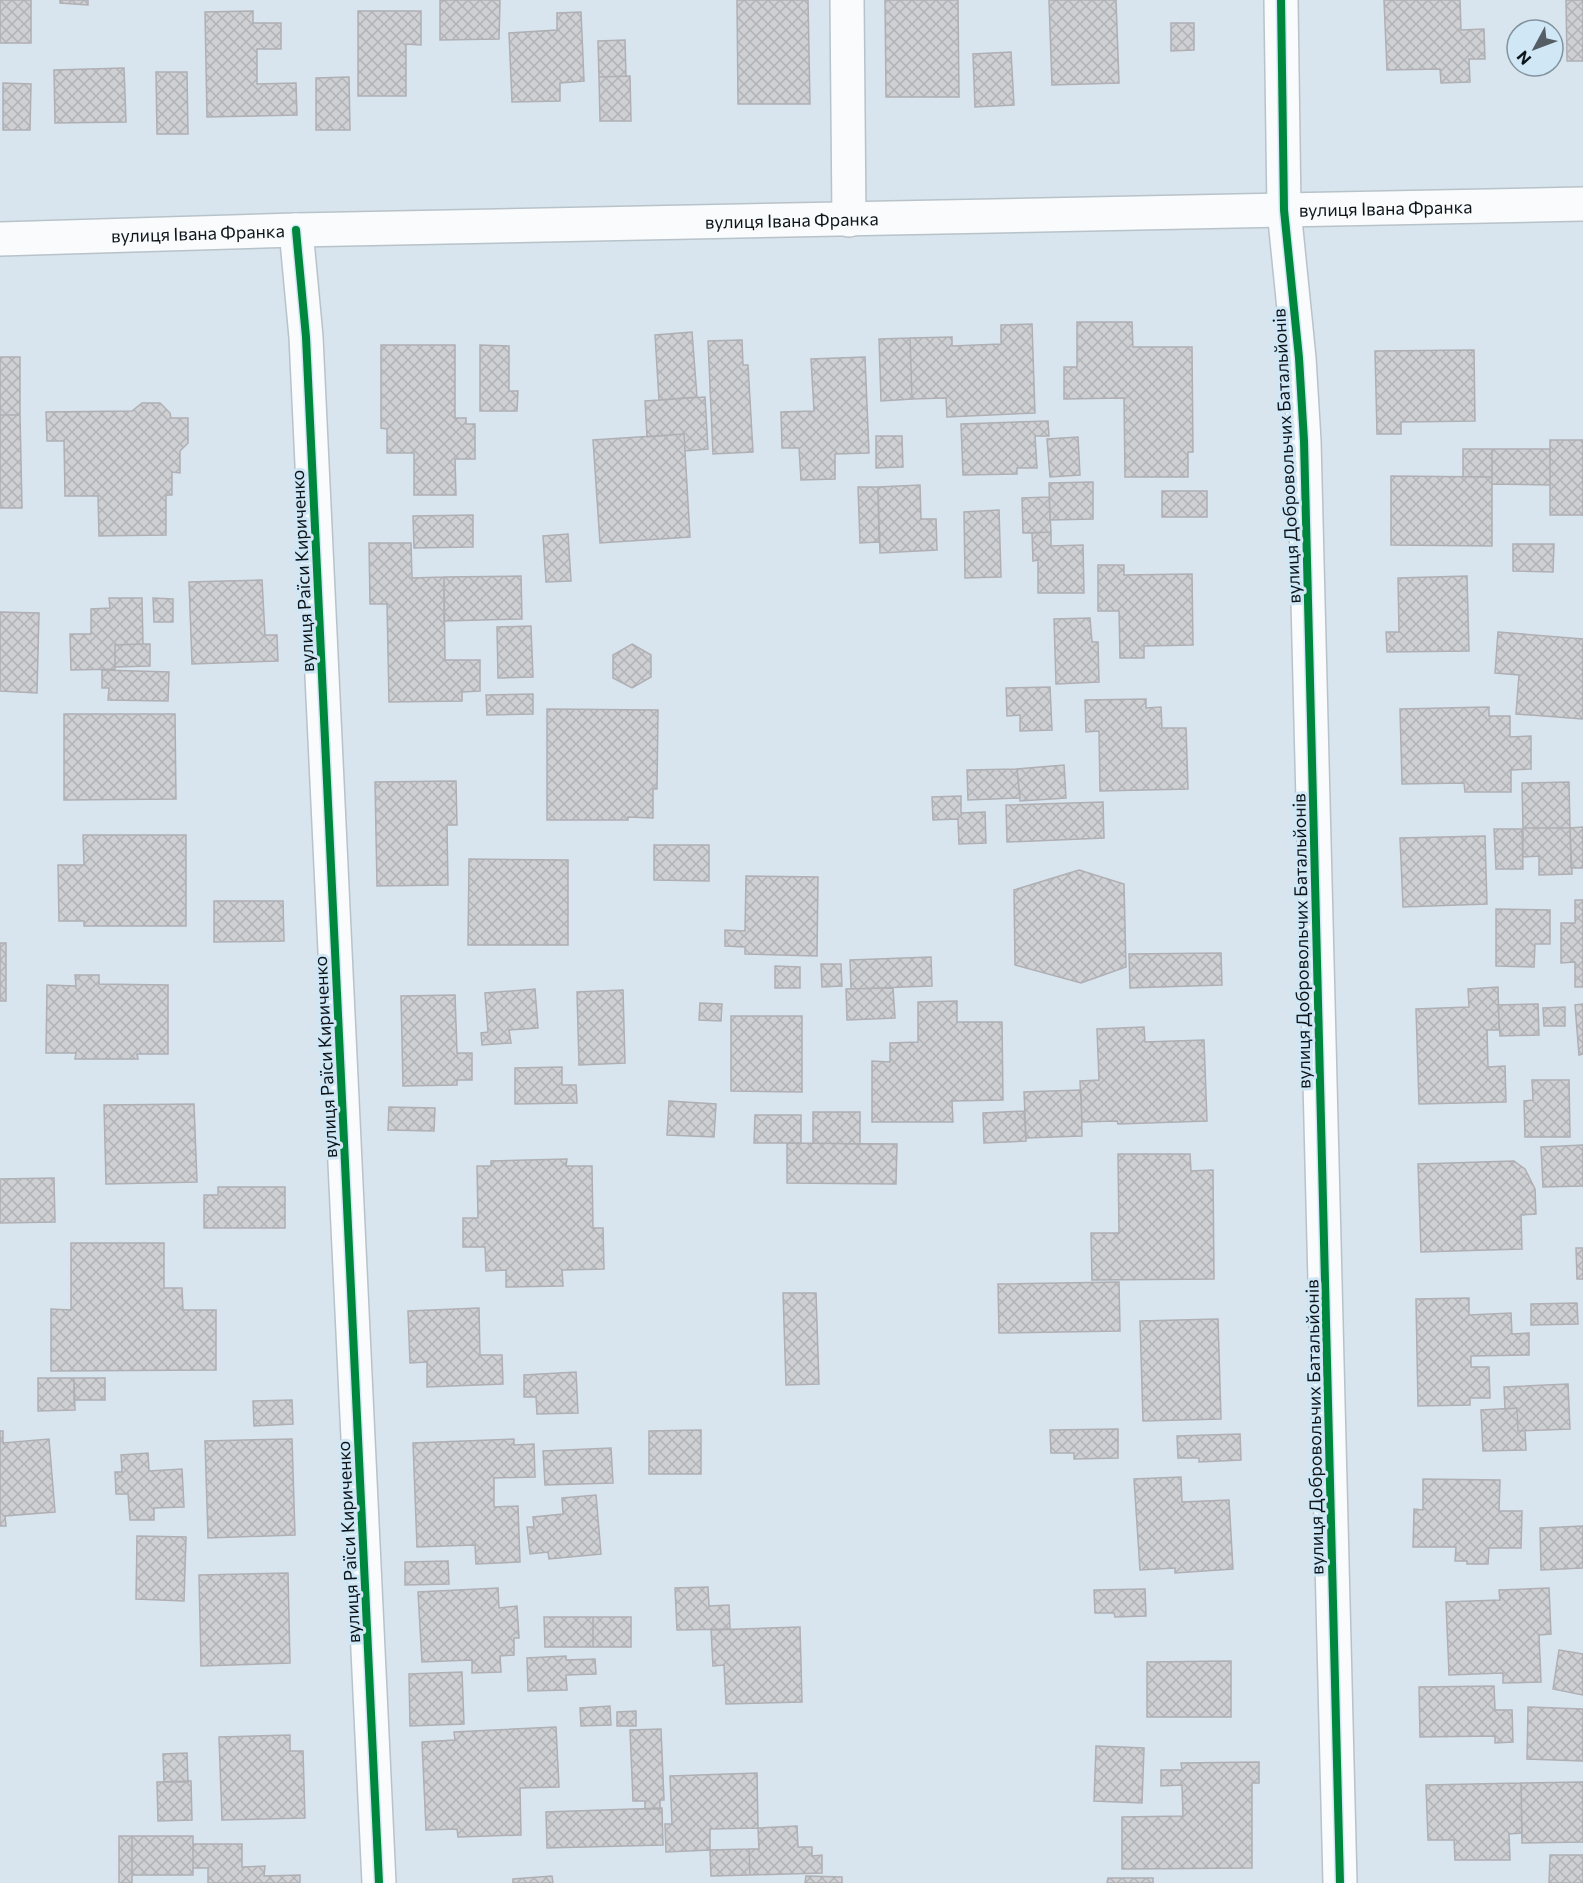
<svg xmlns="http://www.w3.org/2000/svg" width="1583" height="1883" font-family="Commissioner,sans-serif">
<defs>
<pattern id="building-cross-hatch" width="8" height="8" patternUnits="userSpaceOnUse" patternTransform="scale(1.5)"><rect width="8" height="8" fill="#cfd0d4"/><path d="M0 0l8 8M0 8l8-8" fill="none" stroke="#b1b2b5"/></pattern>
</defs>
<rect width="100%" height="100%" fill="#d8e5ee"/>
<path fill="url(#building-cross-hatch)" stroke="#afafb4" stroke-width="1.5" d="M0,0H31V43H0Z
M60,0H88V5L60,3Z
M440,0H500L499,39L440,40Z
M737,0H808L810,104H738Z
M885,0H958L959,97H886Z
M1049,0H1116L1119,83L1052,85Z
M1384,0H1460L1461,30L1484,29L1485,59H1469L1470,82L1441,83L1440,69L1387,70Z
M1566,0H1583V61H1567Z
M253,11V23H281V49H257V84L296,83L297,115L207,117L205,12Z
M358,11H421V45L406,44V96H358Z
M581,12L584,81L560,83V101L512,102L509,33L557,30V13Z
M1171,23H1194V50L1171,51Z
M625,40L626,76L599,77L598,41Z
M1011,52L1014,105L975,107L973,54Z
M124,68L126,122L55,123L54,70Z
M156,72H187L188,134H157Z
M630,76L631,121H600L599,77Z
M349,77L350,130H316V78Z
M3,83L31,84L30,130H3Z
M1077,322H1132L1133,347H1192L1193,452H1188V477H1125L1124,398L1064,399V367H1077Z
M1032,324L1035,413L947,417L946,398L912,399L910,338L952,337V346L1001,344V325Z
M692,332L697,397L659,400L655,335Z
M910,338L912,399L881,401L879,339Z
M742,340L743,365H748L753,452L713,454L708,341Z
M381,345H455V418H466V424H475V459H455L456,495H414V453H387V429L381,428Z
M480,345L509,346V391H518L517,411H480Z
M1474,350L1475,421L1401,422V434H1377L1375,351Z
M0,357H20V415H0Z
M865,357L869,453L835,454V479L801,480L799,448H782L781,412L814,411L811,359Z
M705,397L708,449L685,451L684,434L647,437L645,401Z
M142,403H160L170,413L171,418H188V443L180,451V473L172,472V495H166V535L99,536L98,496H65L64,441H47L46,412L132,411Z
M0,415H20L22,508H0Z
M1048,421L1049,436H1035L1037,468H1017V474L963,475L961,424Z
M684,434L690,537L600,543L593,440Z
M876,436H902L903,467L876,468Z
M1078,437L1080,475L1050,477L1047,439Z
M1550,440H1583V515H1550Z
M1463,449H1492V477H1463Z
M1492,449H1550V485L1492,484Z
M1391,476L1492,477V546L1391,545Z
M1093,482V519L1050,520L1049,483Z
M920,485L921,519H936L937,550L880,553L878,487Z
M858,487H878L879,542L860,543Z
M1162,491H1207V517H1162Z
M1049,497L1051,532L1023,533L1022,498Z
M999,510L1001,577L965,578L964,512Z
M473,515V547L414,548L413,516Z
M1051,532V546L1083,545L1084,593H1038V560L1033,561L1032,533Z
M568,534L571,581L546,582L543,536Z
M369,543H411L412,578L444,577L445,660H480V691L462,692V701L389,702L387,604H370Z
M1513,544H1554L1553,572L1513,571Z
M1098,565H1124V575L1192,574L1193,645L1144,646V658H1120L1119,611H1098Z
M521,576L522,619L444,621V577Z
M1467,576L1469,651L1387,652L1386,632H1399L1398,578Z
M262,580L265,635H277L278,661L192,664L189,582Z
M109,598H142L143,644L115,645V669L71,670L70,634H91V609L110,608Z
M153,598L173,599V622H154Z
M0,612L39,613L37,693L0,691Z
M1090,618L1092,642H1098L1099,682L1056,684L1054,619Z
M531,626L533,677L498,678L497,627Z
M1498,632L1583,639V719L1516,714L1519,675L1495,673Z
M143,644H150V666L115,667V645Z
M632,644L651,655V677L632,688L613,678V655Z
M102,670L169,672L168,701L108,700L109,688H102Z
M1050,687L1052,730L1020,731V715L1007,716L1006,688Z
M533,694V714L487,715L486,695Z
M1146,699V708L1161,707L1162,728H1186L1188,789L1100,791L1099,731L1086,732L1085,700Z
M1489,707V716H1510V737L1531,736V769L1511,770V792H1465L1464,783L1402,784L1400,709Z
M547,709L658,710L657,789H653V818L628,817V820H547Z
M64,714H175L176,799L64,800Z
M1064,765L1066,798L1020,801L1017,769Z
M1017,769L1020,798L968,800L967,770Z
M456,781L457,825H447L448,885L377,886L375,782Z
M1569,782L1570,828H1523L1522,783Z
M961,796V813L985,812L986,843L959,844L958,819L933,820L932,797Z
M1103,802L1104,838L1007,842L1006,805Z
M1583,827V868H1571L1570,828Z
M1523,828H1570L1572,874L1539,875V856L1523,857Z
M1494,829H1522L1523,869H1496Z
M83,835H186V926H84V921H59L58,865H84Z
M1485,836L1487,904L1403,907L1400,838Z
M654,845H709V881L654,880Z
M469,859L568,860V945H468Z
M1079,870L1124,884L1126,967L1081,983L1015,965L1014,890Z
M746,876L818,877L817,956L745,954V947L725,946V930L745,931Z
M1575,900H1583V987H1575V962L1561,963V923H1575Z
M214,901H283L284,941L214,942Z
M1496,909L1550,910V944H1535L1534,967L1496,966Z
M0,943H6V1001H0Z
M1221,953L1222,985L1130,988L1129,954Z
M931,957L932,986L851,989L850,960Z
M821,964H841L842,986L822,987Z
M775,966L800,967V988H775Z
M75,975H99V984L168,985V1054H137L138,1059H75L76,1053H46L47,985L76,986Z
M1498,987L1499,1030H1487L1488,1067L1505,1066L1506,1102L1419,1104L1416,1009L1469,1007L1468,989Z
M893,988L895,1018L847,1020L846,989Z
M535,989L538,1028L509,1030L511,1043L482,1045L481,1033L488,1032L485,993Z
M623,990L625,1063L579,1065L577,992Z
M455,995L457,1053H472V1080H457V1085L403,1086L401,996Z
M957,1001V1022H1002L1003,1100L952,1101L953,1122H872V1061L890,1062V1043L918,1042V1002Z
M700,1003L722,1004L721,1021L699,1020Z
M1538,1004L1539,1035L1500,1036L1498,1005Z
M1583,1004V1054L1579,1055L1575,1005Z
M1565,1007V1026H1544L1543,1008Z
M731,1016H802V1092L731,1091Z
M1144,1027L1145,1042L1204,1040L1207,1121L1118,1124L1117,1121L1082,1122L1080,1081L1099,1080L1097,1029Z
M562,1067V1085H576L577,1103L515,1104V1068Z
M1532,1080H1569L1570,1137H1525L1524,1101L1533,1100Z
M1081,1090L1082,1136L1026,1138L1024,1092Z
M669,1101L716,1104L714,1137L667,1135Z
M194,1104L197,1182L106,1184L104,1105Z
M389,1107L435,1108L434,1131L388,1130Z
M1024,1111L1026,1141L984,1143L983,1113Z
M813,1112H860V1144L813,1143Z
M755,1115H801V1143H754Z
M787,1143L897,1144L896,1184L787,1183Z
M1583,1145V1186L1543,1187L1541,1147Z
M1118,1154H1190L1191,1171L1213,1170L1214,1279L1092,1280L1091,1233H1119Z
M567,1159L566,1166H592L593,1228H603L604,1269L562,1270L563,1286L506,1287V1270L486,1271L485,1247H463V1218H478L477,1166H491V1161Z
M1514,1161L1525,1169L1535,1189L1536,1214L1521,1215L1522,1249L1421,1252L1418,1164Z
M54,1178L55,1222L0,1223V1179Z
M218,1187H285V1228H204V1195H218Z
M71,1243H164V1288H182L183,1310H216V1370L51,1371V1309L71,1310Z
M1576,1248H1583V1279H1577Z
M1119,1282L1120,1331L999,1333L998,1284Z
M783,1293H816L819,1384L786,1385Z
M1469,1298V1315L1511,1313L1512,1334L1529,1333V1355L1471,1356V1367H1489L1490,1398H1470V1405L1418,1406L1416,1299Z
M1577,1303L1578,1324L1531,1325V1304Z
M479,1308L480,1355H502L503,1384L427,1387V1362L410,1363L408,1311Z
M1218,1319L1221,1419L1143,1421L1140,1321Z
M576,1372L578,1413L537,1414L536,1397H524V1375Z
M38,1378H74L75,1410L38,1411Z
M74,1378H105V1400H74Z
M1568,1384L1570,1429L1518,1431L1517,1408L1505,1409L1504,1387Z
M292,1400L293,1424L254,1426L253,1401Z
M1517,1408L1518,1431H1525L1526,1450L1483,1451L1481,1410Z
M1118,1429V1458L1074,1459V1453H1051L1050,1430Z
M701,1430V1474H649V1431Z
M0,1431H3V1443L49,1439L55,1512L5,1516L6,1526H0Z
M1240,1434L1241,1460L1199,1462V1458H1178L1177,1436Z
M292,1439L295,1535L208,1538L205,1441Z
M514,1439V1445L534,1444L535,1477L494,1478V1507L518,1506L520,1562L476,1564L475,1545L417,1547L413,1443Z
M611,1448L613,1483L545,1485L543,1451Z
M148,1453L149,1471L182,1469L184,1507L154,1508V1520H130L128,1494H116L115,1472H122L121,1455Z
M1181,1477L1182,1502L1229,1500L1233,1569L1175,1573V1568L1140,1570L1134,1479Z
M1423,1479L1500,1480L1499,1511H1522L1521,1548H1489L1488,1564H1467V1561H1455L1456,1547H1413L1414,1509L1423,1510Z
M596,1495L601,1554L549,1559L548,1552L530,1554L527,1527H534L533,1517L563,1514L562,1498Z
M1583,1526V1568L1541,1570L1540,1528Z
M137,1536L186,1537L184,1601L136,1599Z
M448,1561L449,1584L405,1585V1562Z
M288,1573L290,1663L201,1666L199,1575Z
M708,1587L709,1606L729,1605L730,1629L677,1630L675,1588Z
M498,1588L499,1608L517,1606L519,1638H514V1655L500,1656L501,1672L472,1673V1660L422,1662L418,1592Z
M1549,1588L1551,1634L1539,1635L1541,1682L1503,1683V1673L1449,1675L1446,1602L1500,1600L1499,1590Z
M1145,1589L1146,1616L1115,1617L1114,1613H1095L1094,1590Z
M544,1617H593V1647H545Z
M593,1617H631V1647H593Z
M800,1627L802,1702L726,1704L724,1665L713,1666L711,1630Z
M1559,1650L1583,1654V1695L1553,1689Z
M566,1656V1660L595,1659L596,1674L566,1675L567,1690L528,1691L527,1658Z
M1231,1661V1717H1147V1662Z
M462,1672L464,1724L410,1726L409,1674Z
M1494,1686L1495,1710H1512L1513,1742L1495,1743V1736L1420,1737L1419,1687Z
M610,1706L611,1725L581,1726L580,1708Z
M1528,1707L1583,1709V1761L1527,1759Z
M636,1711V1726H617V1712Z
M556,1727L559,1787L520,1788L521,1835L458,1837L457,1829L426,1830L422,1742L455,1740L454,1732Z
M661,1729L664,1800H660V1809H645V1801H633L630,1730Z
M290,1735V1751H303L305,1818L222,1820L219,1737Z
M1096,1746L1144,1748L1142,1803L1094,1801Z
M187,1753L188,1782H164L163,1754Z
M1259,1762V1783H1252V1868L1122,1869V1817L1183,1816L1182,1785L1161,1786V1770H1182L1181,1763Z
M757,1773L758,1828L710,1829V1850L666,1852L665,1824H672L670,1776Z
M191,1781L192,1820L158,1821L157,1782Z
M1583,1782V1842L1522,1843L1521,1783Z
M1521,1783L1522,1833L1509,1834L1510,1860H1455L1454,1840H1428L1426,1785Z
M662,1808L663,1845L547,1848L546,1812Z
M797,1826L798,1847H812V1856L822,1855V1873L750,1875L749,1849H759L758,1828Z
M119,1836H132V1883H119Z
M132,1836H193V1875H132Z
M193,1844H242V1867L265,1866L264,1876L300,1875V1883H208V1868H193Z
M749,1849L750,1875L711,1876L710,1850Z
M1550,1855H1583V1883H1549Z
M552,1876L553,1883H513V1879Z
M806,1876L842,1877V1883H805Z
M1108,1878H1153V1883H1107Z"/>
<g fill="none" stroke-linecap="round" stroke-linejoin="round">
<g stroke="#b8c2c9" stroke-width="36">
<g id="minor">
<path d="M847,0L849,220"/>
<path d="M1281,0L1284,210L1299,358L1304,441L1340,1883"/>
<path d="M296,230L306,337L379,1883"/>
<path id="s1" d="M0,239L296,230L1583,204"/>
</g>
</g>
<use href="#minor" stroke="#f9fbfc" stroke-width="33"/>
<g stroke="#d0e7f6" stroke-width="11">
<path id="cycleway" d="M1281,0L1284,210L1299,358L1304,441L1340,1883
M296,230L306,337L379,1883"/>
</g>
<use href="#cycleway" stroke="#00873e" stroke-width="8"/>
</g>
<g text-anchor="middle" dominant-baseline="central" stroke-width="6" stroke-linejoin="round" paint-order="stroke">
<g font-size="18" fill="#0e161b" stroke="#d0e7f6">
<text stroke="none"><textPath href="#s1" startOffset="1386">вулиця Івана Франка</textPath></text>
<text stroke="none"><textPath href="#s1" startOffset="792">вулиця Івана Франка</textPath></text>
<text stroke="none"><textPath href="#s1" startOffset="198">вулиця Івана Франка</textPath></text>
<text transform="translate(1286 456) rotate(-93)">вулиця Добровольчих Батальйонів</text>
<text transform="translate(302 571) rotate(-93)">вулиця Раїси Кириченко</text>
<text transform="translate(1301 941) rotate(-91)">вулиця Добровольчих Батальйонів</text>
<text transform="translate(325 1057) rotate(-93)">вулиця Раїси Кириченко</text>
<text transform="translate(1314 1427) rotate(-91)">вулиця Добровольчих Батальйонів</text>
<text transform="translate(348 1542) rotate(-93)">вулиця Раїси Кириченко</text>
</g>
</g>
<g transform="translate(1535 48) rotate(229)"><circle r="28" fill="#d0e7f6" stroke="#82939e" stroke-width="1.5"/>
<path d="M0-4.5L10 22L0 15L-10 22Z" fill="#555e65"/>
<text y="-9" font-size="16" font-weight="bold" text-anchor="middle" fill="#0e161b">N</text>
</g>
</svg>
